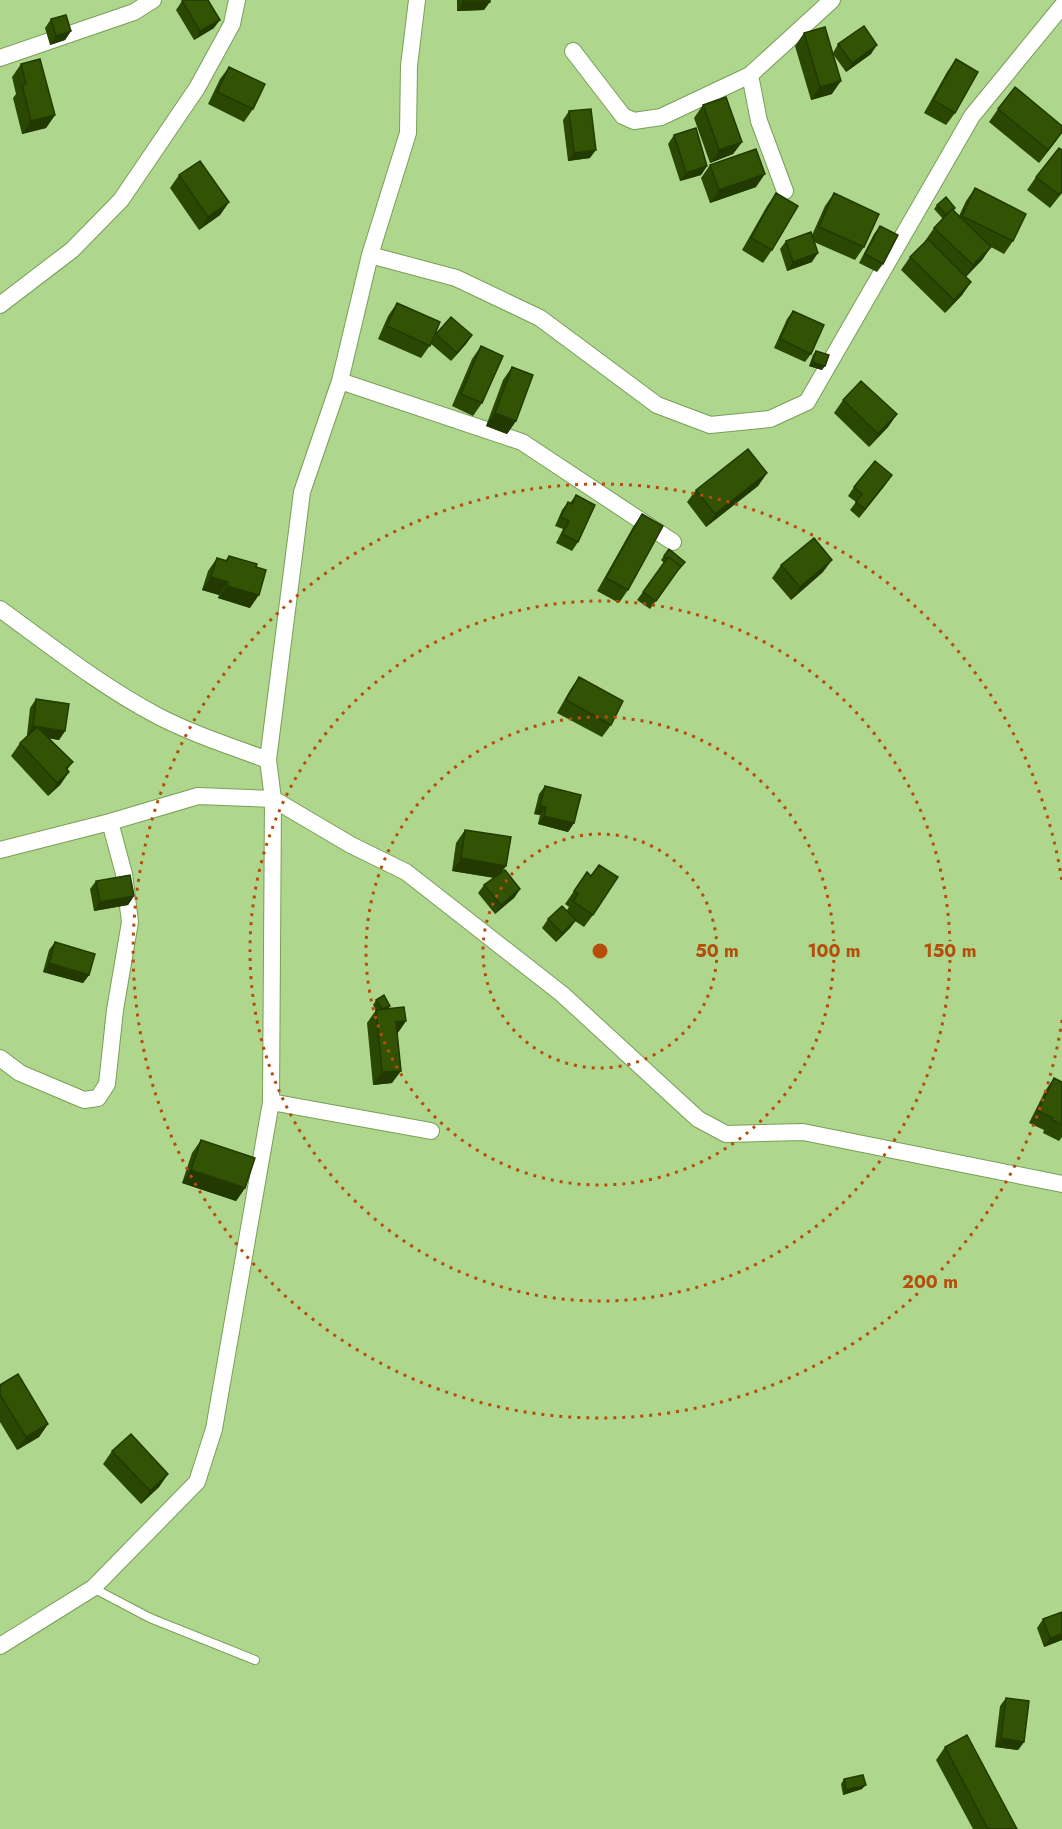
<svg xmlns="http://www.w3.org/2000/svg" width="1062" height="1829" font-family="Jost,sans-serif">
<rect width="100%" height="100%" fill="#aed68c"/>
<g fill="none" stroke-linecap="round" stroke-linejoin="round">
<g stroke="#799f57" stroke-width="10">
<path id="service" d="M93,1588L150,1618L255,1660"/>
</g>
<g stroke="#799f57" stroke-width="18">
<path id="minor" d="M573,51L623,116L634,121L661,117L750,75L832,0
M0,58L134,12L153,0
M750,75L759,121L785,191
M370,255L456,278L540,318L657,405L710,425L770,419L807,402L972,116L1062,6
M0,305L72,250L121,200L197,88L232,24L237,0
M340,381L522,442L673,542
M0,609C51,646 101,686 156,715C192,734 230,746 268,760
M0,850L110,822L198,796L273,799L351,845L406,872L562,994L698,1119L726,1134L803,1132L1062,1184
M0,1058L20,1073L84,1100L98,1098L107,1084L115,1010L130,922L124,874L110,822
M271,1102L431,1131
M0,1646L93,1588L197,1482L214,1429L271,1102L273,799L268,760L302,492L340,381L370,255L408,133L409,66L417,0"/>
</g>
<use href="#service" stroke="#fff" stroke-width="8"/>
<use href="#minor" stroke="#fff" stroke-width="16"/>
</g>
<path fill="#2a4703" d="M457,0H490L484,10L457,11Z
M182,1L214,28L194,40L176,10Z
M51,19L71,31L65,40L50,45L45,28Z
M804,33L833,53L838,44L871,54L846,72L833,54L832,94L811,100L795,46Z
M956,59L955,113L946,125L924,113L947,72Z
M21,64L55,115L46,128L22,134L13,98L16,94L12,77Z
M229,67L253,109L244,122L208,104L220,79Z
M703,105L742,142L733,154L710,163L694,118Z
M998,109L1056,141L1039,163L989,122Z
M569,111L590,158L568,161L563,120Z
M674,135L707,166L701,175L680,181L668,144Z
M1062,150V193L1050,208L1027,190L1036,177Z
M710,165L756,187L710,203L701,178Z
M179,175L229,202L220,215L199,230L170,188Z
M975,188L1013,241L1004,254L991,247L982,260L966,277L971,282L962,295L945,313L901,270L910,257L926,241H925L934,228L943,219L934,209L937,205L954,211L959,216L966,201Z
M776,193L772,250L763,263L742,250L767,206Z
M834,193L864,247L855,260L814,242L812,262L787,271L780,249L786,241L812,235L825,206Z
M880,226L883,264L877,272L859,263L874,234Z
M397,303L433,339L436,334L472,335L466,344L451,361L431,344L421,358L378,339L388,316Z
M793,311L811,354L805,362L774,348L787,319Z
M481,346L482,403L473,416L452,406L472,359Z
M816,351L822,370L809,366L813,355Z
M512,367L516,421L507,434L486,426L503,380Z
M843,400L897,414L888,427L869,447L834,413Z
M767,473L758,486L706,527L687,502L696,490Z
M886,484L859,518L850,510L856,502L848,496L854,487Z
M576,495L578,542L572,551L556,543L563,529L555,526L562,510L568,502L570,503Z
M642,514L628,590L619,603L597,591L633,527Z
M669,549L685,562L676,573L650,609L637,600L664,563L661,560Z
M229,556L250,608L218,598L219,595L202,590L208,571L217,558L225,561Z
M781,565L823,572L791,600L772,578Z
M579,677L611,725L602,737L557,713L570,690Z
M36,699L65,731L59,740L49,738L73,762L67,770L69,772L60,785L48,796L11,756L20,743L28,735H27L30,708Z
M545,786L574,823L568,832L538,824L540,815L534,814L539,794Z
M465,830L506,866L501,873L520,889L514,898L495,914L478,893L484,885L494,878L452,871L456,843Z
M587,872L593,915L584,927L575,921L570,928L556,942L542,928L548,919L567,910L569,907L565,904Z
M96,881L134,896L128,905L94,911L90,889Z
M55,942L89,975L83,983L43,972L49,950Z
M376,1000L390,1006L388,1009L406,1021L397,1034L392,1083L373,1085L367,1023L376,1010L373,1005Z
M1054,1078L1062,1082V1137L1059,1141L1043,1133L1044,1130L1029,1123L1045,1091Z
M201,1140L245,1188L236,1201L182,1183L192,1153Z
M0,1385L48,1424L39,1437L17,1450L0,1422Z
M112,1451L168,1474L159,1487L141,1504L103,1464Z
M1062,1612V1640L1044,1647L1037,1628L1043,1619Z
M1006,1698L1024,1742L1018,1750L995,1747L1000,1706Z
M945,1747L1017,1829H973L936,1760Z
M844,1779L862,1789L843,1795L841,1784Z"/>
<path fill="#223a02" d="M463,2H490L484,10L457,11Z
M220,20L214,28L194,40L200,31Z
M71,31L65,40L50,45L56,36Z
M877,45L871,54L846,72L852,63Z
M841,81L832,94L811,100L820,87Z
M55,115L46,128L22,134L31,121Z
M1062,133L1056,141L1039,163L1048,150Z
M742,142L733,154L710,163L719,150Z
M596,150L590,158L568,161L574,153Z
M707,166L701,175L680,181L686,173Z
M765,174L756,187L710,203L719,190Z
M229,202L220,215L199,230L208,217Z
M991,247L982,260L964,278L973,265Z
M818,253L812,262L787,271L793,262Z
M971,282L962,295L945,313L954,300Z
M472,335L466,344L451,361L457,353Z
M812,362L825,366L822,370L809,366Z
M495,413L516,421L507,434L486,426Z
M897,414L888,427L869,447L878,434Z
M767,473L758,486L706,527L715,514Z
M892,475L886,484L859,518L865,509Z
M832,560L823,572L791,600L800,587Z
M211,577L228,582L219,595L202,590Z
M227,586L259,595L250,608L218,598Z
M33,726L65,731L59,740L27,735Z
M69,772L60,785L48,796L57,783Z
M540,806L546,807L540,815L534,814Z
M544,816L574,823L568,832L538,824Z
M461,858L506,866L497,878L452,871Z
M520,889L514,898L495,914L501,905Z
M134,896L128,905L94,911L100,902Z
M576,920L570,928L556,942L562,933Z
M49,963L89,975L83,983L43,972Z
M406,1021L397,1034L396,1022Z
M401,1071L392,1083L373,1085L382,1072Z
M191,1170L245,1188L236,1201L182,1183Z
M48,1424L39,1437L17,1450L26,1437Z
M168,1474L159,1487L141,1504L150,1491Z
M1062,1634V1640L1044,1647L1050,1638Z
M1001,1738L1024,1742L1018,1750L995,1747Z
M866,1785L862,1789L843,1795L846,1790Z"/>
<path fill="#315303" stroke="#223a02" stroke-width="1.5" d="M183,0H208L220,20L200,31L182,1Z
M463,0H490V2H463Z
M66,15L71,31L56,36L51,19Z
M864,26L877,45L852,63L838,44Z
M825,27L841,81L820,87L804,33Z
M40,59L55,115L31,121L22,85L26,84L21,64Z
M956,59L978,72L955,113L933,100Z
M229,67L265,84L253,109L217,92Z
M1015,87L1062,126V132L1048,150L998,109Z
M726,97L742,142L719,150L703,105Z
M591,109L596,150L574,153L569,111Z
M696,128L707,166L686,173L674,135Z
M1059,148L1062,150V191L1059,195L1036,177Z
M756,149L765,174L719,190L710,165Z
M200,161L229,202L208,217L179,175Z
M975,188L1026,214L1013,241L962,216Z
M776,193L798,206L772,250L751,238Z
M834,193L879,214L864,247L819,227Z
M946,197L955,208L953,210L952,209L946,215L937,205Z
M952,209L991,247L973,265L934,228Z
M880,226L898,235L883,264L865,254Z
M811,232L818,253L793,262L786,241Z
M928,239L971,282L954,300L910,257Z
M397,303L440,322L430,346L387,326Z
M793,311L824,325L811,354L780,339Z
M451,317L472,335L457,353L436,334Z
M481,346L503,356L482,403L461,394Z
M816,351L829,355L825,366L812,362Z
M512,367L533,375L516,421L495,413Z
M861,381L897,414L878,434L843,400Z
M748,449L767,473L715,514L696,490Z
M875,461L892,475L865,509L856,502L862,494L854,487Z
M576,495L595,505L578,542L562,534L569,521L561,517L568,502L572,504Z
M642,514L663,526L628,590L606,578Z
M814,538L832,560L800,587L781,565Z
M669,549L685,562L679,569L681,566L668,557L667,559L664,556Z
M229,556L257,564L256,567L266,570L259,595L227,586L228,582L211,577L217,558L227,561Z
M668,557L681,566L656,601L643,592Z
M579,677L623,701L611,725L566,700Z
M36,699L69,704L65,731L33,726Z
M37,727L73,762L66,768L69,772L57,783L20,743Z
M545,786L581,795L574,823L544,816L546,807L540,806Z
M465,830L511,837L506,866L461,858Z
M599,865L618,877L593,915L573,901L578,894L574,891L587,872L591,876Z
M505,870L520,889L501,905L484,885Z
M130,875L134,896L100,902L96,881Z
M562,906L576,920L562,933L548,919Z
M55,942L95,954L89,975L49,963Z
M384,995L390,1006L382,1009L376,1000Z
M404,1007L406,1021L396,1022L401,1071L382,1072L376,1010Z
M1054,1078L1062,1082V1125L1052,1120L1053,1118L1038,1111Z
M201,1140L255,1158L245,1188L191,1170Z
M18,1374L48,1424L26,1437L0,1395V1385Z
M131,1434L168,1474L150,1491L112,1451Z
M1062,1612V1634L1050,1638L1043,1619Z
M1006,1698L1029,1701L1024,1742L1001,1738Z
M967,1735L1017,1829H988L945,1747Z
M863,1775L866,1785L846,1790L844,1779Z"/>
<g fill="none" stroke="#b54e0d" stroke-width="3" stroke-dasharray="3 6">
<circle cx="600" cy="951" r="117"/>
<circle cx="600" cy="951" r="234"/>
<circle cx="600" cy="951" r="350"/>
<path d="M1062 1020A467 467 0 1 1 1062 882"/>
</g>
<circle cx="600" cy="951" r="9" fill="#b54e0d" stroke="#aed68c" stroke-width="3"/>
<g font-size="18" text-anchor="middle" font-weight="bold" fill="#b54e0d" stroke="#aed68c" stroke-width="6" stroke-linejoin="round" paint-order="stroke">
<text x="717" y="957">50 m</text>
<text x="834" y="957">100 m</text>
<text x="950" y="957">150 m</text>
<text x="930" y="1288">200 m</text>
</g>
</svg>
